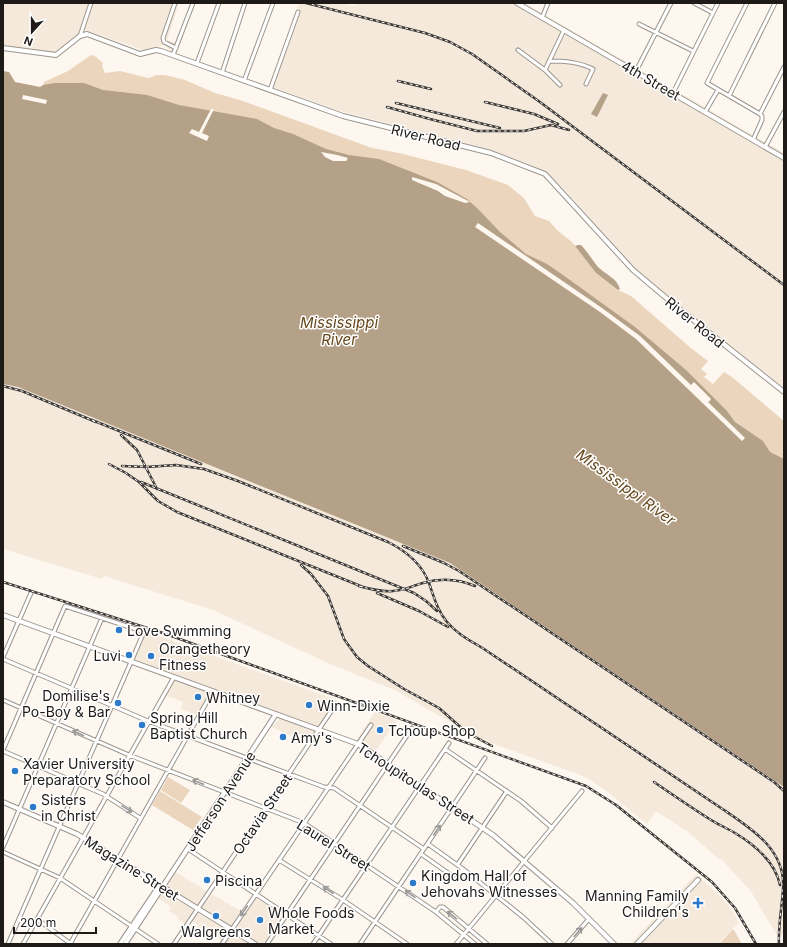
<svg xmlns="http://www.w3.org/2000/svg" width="787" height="947" font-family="Inter,sans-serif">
<rect width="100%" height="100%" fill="#fdf7ef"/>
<path fill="#f4e9db" d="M3,3H179L167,40L176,43L172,52L164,45L143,50L85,30L53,54L3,45Z
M299,3H340L355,6L357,3H524L784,153V388L739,354L638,272L562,187L549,175L540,169L489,149L336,110L270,86Z
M3,384L18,387L450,563L784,787V933L781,936L777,935L750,890L721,859H719L688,832L656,811L647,824L609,793L592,781L578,774L488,742L434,713L397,691L330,664L213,610L104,576L102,579L3,549Z
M145,631L337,700L319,728L134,660L145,635Z
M174,680L210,693L197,715L181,709L183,702L165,695Z
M375,712L397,720L375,752L361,743L356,741Z
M280,719L315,732L311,739L293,732L291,736L271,727Z
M175,872L207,891L197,906L167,887Z
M696,874L720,896L731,909L739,923L717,944H630Z
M163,891L194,910L185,924L177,918L178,917L169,911L171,907L158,898Z
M210,893L242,912L232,927H230L201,908Z
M257,897L282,913L284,916L264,944H260L236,927L254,899Z
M196,913H198L227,930L228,933L222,941L215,935L213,938L210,936L208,938L206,936L208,932L201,927L198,930L196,928L198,925L192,921Z
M233,933L246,942L245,944H225Z"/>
<path fill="#ebd6bd" d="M91,55L95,56L103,63L102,66L105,73L120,71L144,77L149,78L157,75H165L185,80L215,93L240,100L372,148L399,153L466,170L508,185L524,198L535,216L549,221L557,230L572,242L596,273L618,290L631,296L692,349L708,361L701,369L707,374L704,377L713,384L724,372L732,377L784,421V467L43,85L44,82L68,71Z
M168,777L190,790L181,803L161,790Z
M160,791L202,817L193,830L152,805Z
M732,930H734L742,944H719Z"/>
<path fill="#b5a188" d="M3,71L9,72L15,82L40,87L43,85L55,83H84L103,90L147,95L179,105L257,119L274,128L293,134L326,149L349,155L379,159L437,182L467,199L479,210L500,232L526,254L547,264L563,275L635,327L686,370L727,411L735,422L763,441L770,452L784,459V787L450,563L18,387L3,384Z
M603,93L608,95L597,117L591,114Z
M578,245H581C588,252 592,260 598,267C606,275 617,278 620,289L618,290L596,273L575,246Z"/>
<path fill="#fdf7ef" d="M23,95L47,100L46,104L22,99Z
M211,109H214L202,133L209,136L207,141L189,133L192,129L199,132Z
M321,152L337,155L348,158L346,161H333L325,157Z
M412,177L436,184L470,202L465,203L445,196L438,191L412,180Z
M478,223L602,308L640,336L691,385L694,382L711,399L709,402L707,401L745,438L742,441L636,339L600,312L475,227Z"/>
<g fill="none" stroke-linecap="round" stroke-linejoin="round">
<g stroke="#9b958e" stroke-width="5">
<path id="street" d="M175,3L163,38L164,42L176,48
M694,3L713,13
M747,3L707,83L760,114
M542,18L548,3
M639,24L693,51
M80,36L91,3
M518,50L545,70L560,85
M173,55L193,3
M549,61C565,61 579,62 593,69L586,84
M197,63L219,3
M545,70L564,30
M636,71L671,3
M222,73L245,3
M244,81L273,3
M270,90L298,12
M673,93L718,3
M729,96L775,3
M705,112L718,90
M760,114L784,67
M753,140L762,120V116L760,114
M765,147L784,112
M3,657L31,593
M3,659L148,721L324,787L334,788L424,849
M3,700L129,755L304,823L436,912L475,944
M445,749L521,801L552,828
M3,750L65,606L142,631L143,634L131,662L8,944
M3,751L103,794L140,818
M428,844L463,869
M3,847L102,618
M188,849L331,944
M3,852L60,878L158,944
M421,854L451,875H457L463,869L523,917L552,944
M279,860L343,900L407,944
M458,864L507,791
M436,912L440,907H443L487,944
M37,919L71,944
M23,944L174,677
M70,944L213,691
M174,944L336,704
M222,944L371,725
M267,944L412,728
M313,944L449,743
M360,944L485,758
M456,944L582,791
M567,944L589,919"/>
</g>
<g stroke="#9b958e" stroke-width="6">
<path id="secondary" d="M517,3L784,158
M3,48L56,55L80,36L87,34L140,54L156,50L161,51L343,116L491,153L545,174L633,270L677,307L784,392
M3,615L358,744L493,835L573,903L614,944
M3,802L77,834L255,944
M120,944L157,889L162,887
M125,944L276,714
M637,944L698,880"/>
</g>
<use href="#street" stroke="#fff" stroke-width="3"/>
<use href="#secondary" stroke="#fff" stroke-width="4"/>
<g stroke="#3d3936" stroke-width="2.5">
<path id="rail" d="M306,3L425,33L450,42L472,54L540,102L784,285
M398,81L431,89
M485,102L534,114L558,124
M396,103L500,128
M387,107L430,119L477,131H524L551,125L569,130
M3,386L22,391L96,422
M92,420L201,464
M121,435L137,450L157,489
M109,464L126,473L139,482L158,501L177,512L363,587
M122,466L146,467L176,465L204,469L238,481L388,542C406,551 422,564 429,583C434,597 437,610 447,622C457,634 471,641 484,649L724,810C752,829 786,850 783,889C782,907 778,926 779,944
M141,482L414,593L426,601L437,611
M403,546L444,563L459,571L774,782L784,791
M301,565L311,574L328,596L344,639L357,657L368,666L404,689L439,708L466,732L492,746
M3,582L166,634L586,786L616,805L712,882L735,908L756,944
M359,586C370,589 381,592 393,591C403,591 412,586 423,583C440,578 458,579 475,586
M377,593L419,611L448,627
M654,782C673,795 692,808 711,820C719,825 727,828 735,833C755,845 775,861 780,885"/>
</g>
<use href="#rail" stroke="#fff" stroke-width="1" stroke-dasharray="3" stroke-linecap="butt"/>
</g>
<defs><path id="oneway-shaft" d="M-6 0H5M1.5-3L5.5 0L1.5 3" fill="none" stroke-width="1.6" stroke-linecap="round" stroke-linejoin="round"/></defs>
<g stroke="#999897">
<use href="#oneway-shaft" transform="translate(78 733) rotate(-156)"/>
<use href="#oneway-shaft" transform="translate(198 782) rotate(-158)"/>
<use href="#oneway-shaft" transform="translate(127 809) rotate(32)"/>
<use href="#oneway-shaft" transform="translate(437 830) rotate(-56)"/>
<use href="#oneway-shaft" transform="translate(328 890) rotate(-147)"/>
<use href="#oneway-shaft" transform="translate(410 894) rotate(-145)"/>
<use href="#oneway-shaft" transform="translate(244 911) rotate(124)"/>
<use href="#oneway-shaft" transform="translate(452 915) rotate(-141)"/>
<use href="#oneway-shaft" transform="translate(578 932) rotate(-48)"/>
</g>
<g fill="#2d7ac9" stroke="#fff" stroke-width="1.5">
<circle cx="119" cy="630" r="4"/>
<circle cx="129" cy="655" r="4"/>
<circle cx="151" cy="656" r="4"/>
<circle cx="198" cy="697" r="4"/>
<circle cx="118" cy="703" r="4"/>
<circle cx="309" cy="705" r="4"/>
<circle cx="142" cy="725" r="4"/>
<circle cx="380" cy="730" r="4"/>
<circle cx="283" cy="737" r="4"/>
<circle cx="15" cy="771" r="4"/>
<circle cx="33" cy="807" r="4"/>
<circle cx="207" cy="880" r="4"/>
<circle cx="413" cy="883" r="4"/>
<path d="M696 897h4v4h4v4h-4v4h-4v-4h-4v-4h4z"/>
<circle cx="216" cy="916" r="4"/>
<circle cx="260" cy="920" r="4"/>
</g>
<g text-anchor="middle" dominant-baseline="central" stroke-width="3" stroke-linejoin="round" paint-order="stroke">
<g font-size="14" fill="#1d1a18" stroke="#fff">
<text transform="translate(651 80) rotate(30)">4th Street</text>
<text transform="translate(426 137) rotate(14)">River Road</text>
<text transform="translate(695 322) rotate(39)">River Road</text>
<text transform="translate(416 783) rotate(33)">Tchoupitoulas Street</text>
<text transform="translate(220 801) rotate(-57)">Jefferson Avenue</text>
<text transform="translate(262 814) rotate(-56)">Octavia Street</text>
<text transform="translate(334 845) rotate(32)">Laurel Street</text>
<text transform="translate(132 868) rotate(32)">Magazine Street</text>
</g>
<g font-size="14" fill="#1d1a18" stroke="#fff" text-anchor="start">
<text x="127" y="630">Love Swimming</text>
<text x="159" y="648">Orangetheory<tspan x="159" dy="16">Fitness</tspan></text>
<text x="121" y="655" text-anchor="end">Luvi</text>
<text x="110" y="695" text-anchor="end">Domilise's<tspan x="110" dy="16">Po-Boy &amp; Bar</tspan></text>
<text x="206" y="697">Whitney</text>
<text x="317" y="705">Winn-Dixie</text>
<text x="150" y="717">Spring Hill<tspan x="150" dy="16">Baptist Church</tspan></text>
<text x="388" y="730">Tchoup Shop</text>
<text x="291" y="737">Amy's</text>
<text x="23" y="763">Xavier University<tspan x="23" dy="16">Preparatory School</tspan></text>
<text x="41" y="799">Sisters<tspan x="41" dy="16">in Christ</tspan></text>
<text x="421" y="875">Kingdom Hall of<tspan x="421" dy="16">Jehovahs Witnesses</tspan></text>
<text x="215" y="880">Piscina</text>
<text x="689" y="895" text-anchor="end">Manning Family<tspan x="689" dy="16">Children's</tspan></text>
<text x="268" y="912">Whole Foods<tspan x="268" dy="16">Market</tspan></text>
<text x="216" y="931" text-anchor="middle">Walgreens</text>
</g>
<g font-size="15" font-style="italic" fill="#67491e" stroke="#fff">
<text x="339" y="322">Mississippi<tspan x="339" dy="17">River</tspan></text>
<text transform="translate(626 487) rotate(36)">Mississippi River</text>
</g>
</g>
<rect width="787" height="947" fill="none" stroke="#1d1a18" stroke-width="8"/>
<g transform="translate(32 32) rotate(201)" stroke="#ffffff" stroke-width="3" paint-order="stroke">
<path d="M0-3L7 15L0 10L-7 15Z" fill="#1d1a18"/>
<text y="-6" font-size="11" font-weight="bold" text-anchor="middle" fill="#1d1a18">N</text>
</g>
<path d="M14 927v6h82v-6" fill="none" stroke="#1d1a18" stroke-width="2"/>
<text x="20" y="927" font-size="12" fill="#1d1a18" stroke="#ffffff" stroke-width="3" paint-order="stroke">200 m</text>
</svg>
